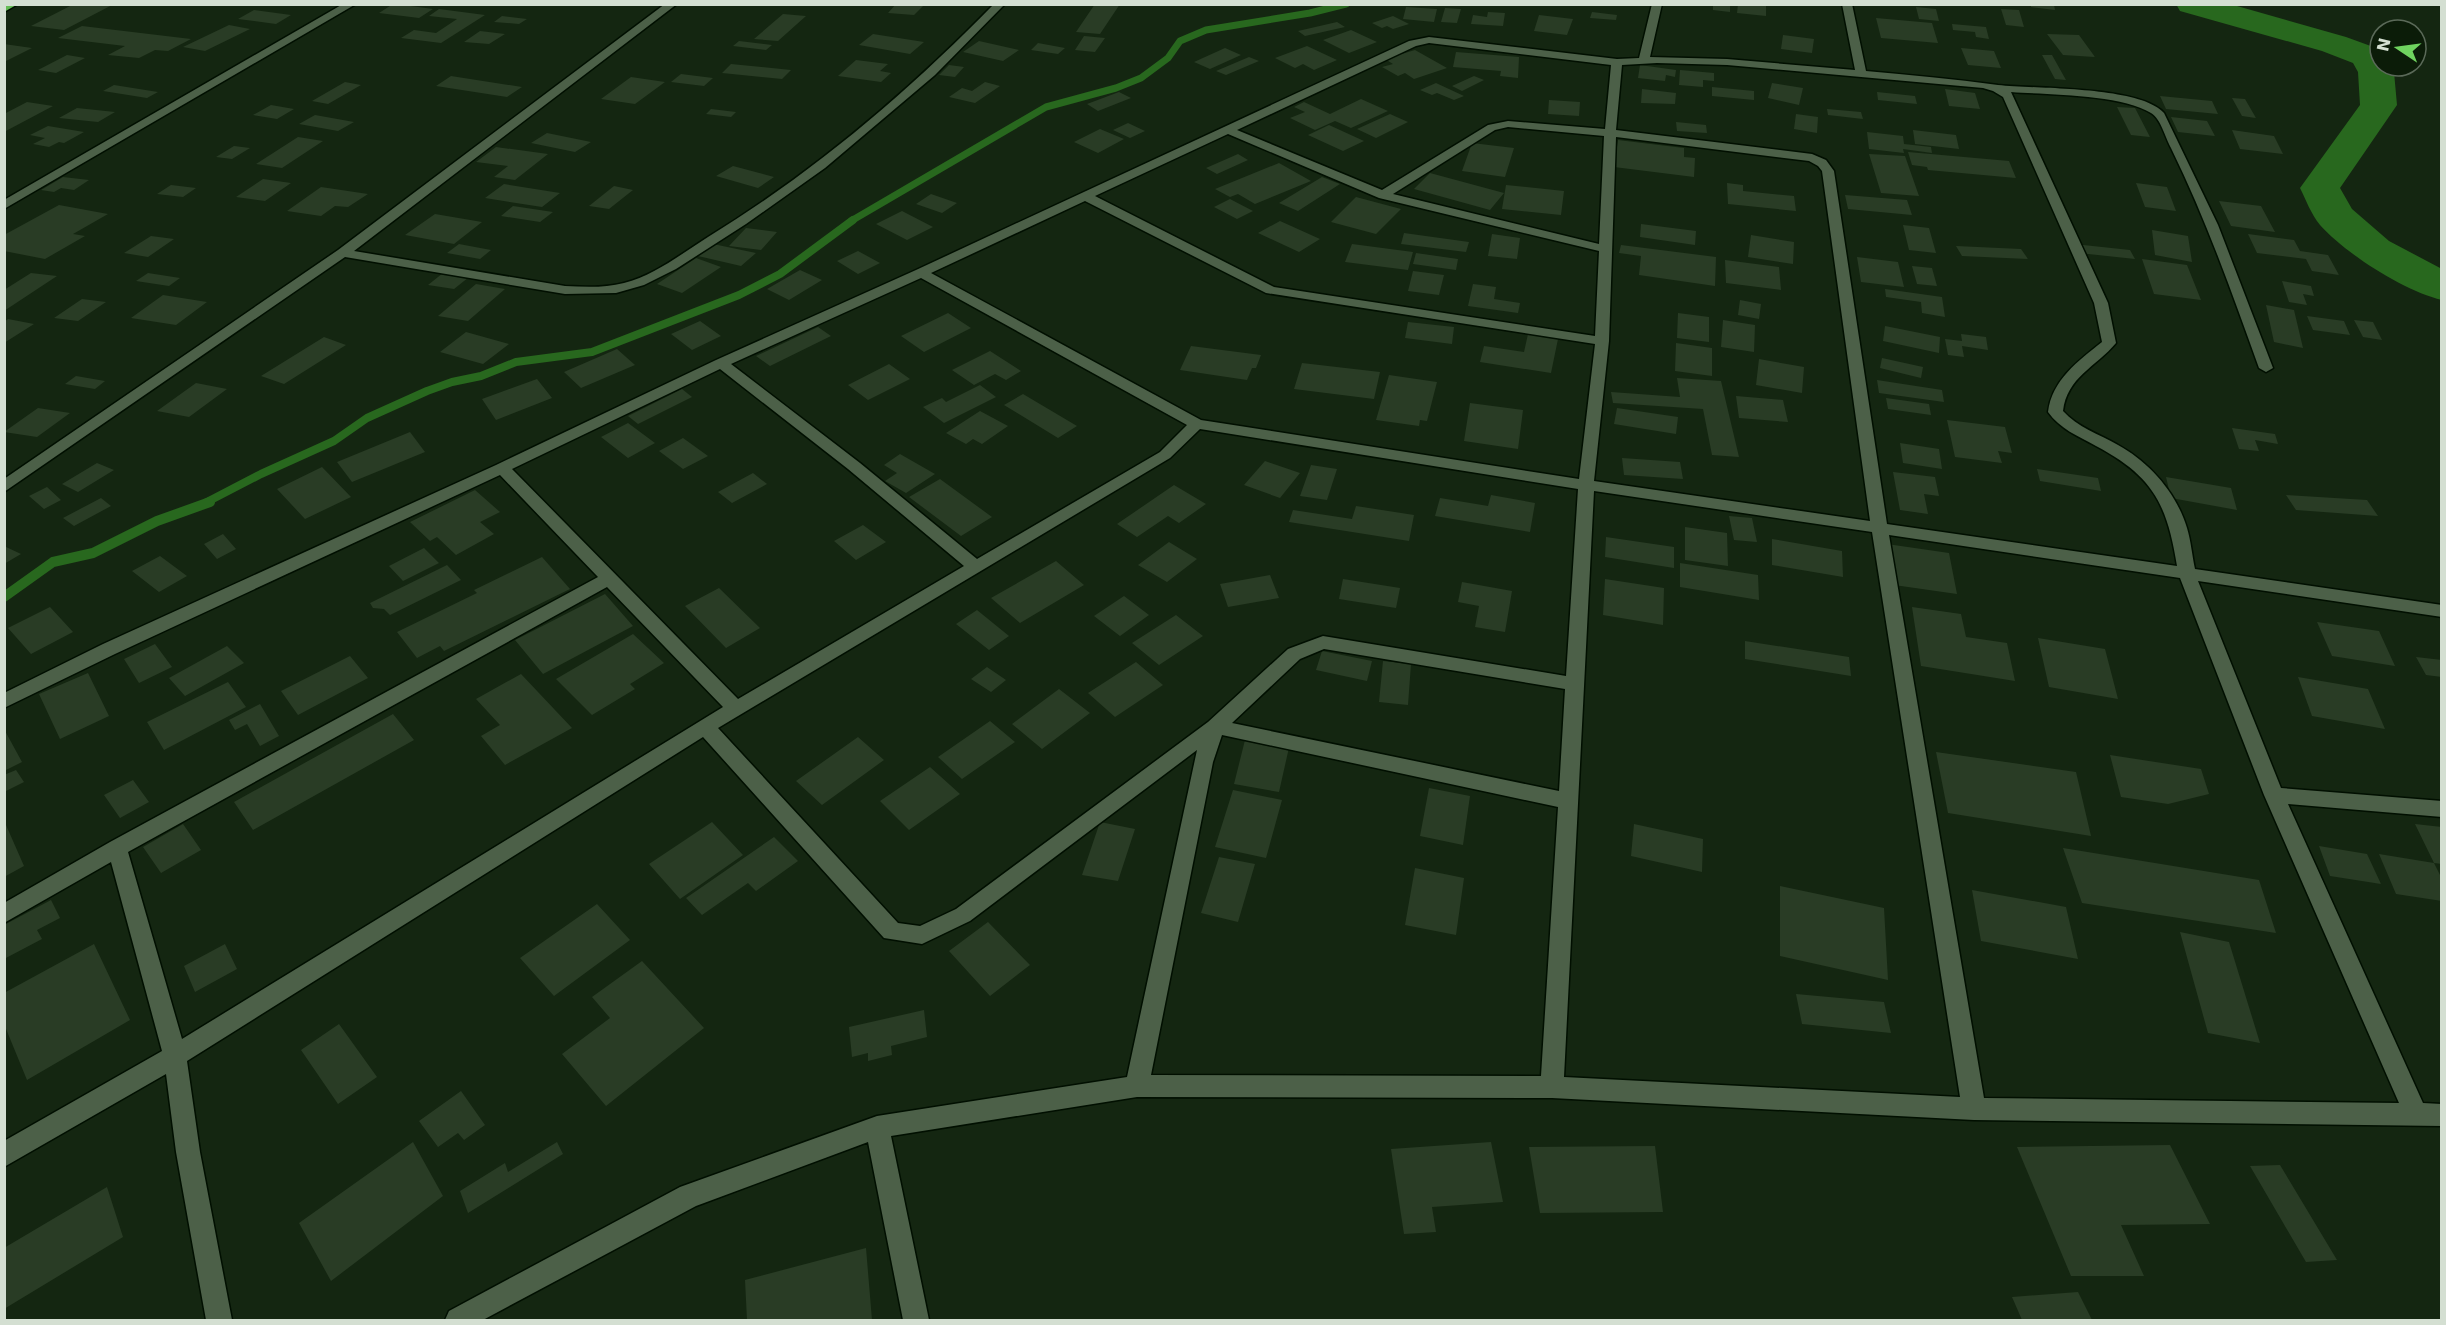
<svg xmlns="http://www.w3.org/2000/svg" width="2446" height="1325" font-family="'DejaVu Sans',sans-serif">
<rect width="100%" height="100%" fill="#142611"/>
<g fill="none" stroke-linecap="round" stroke-linejoin="round">
<path stroke="#28681e" stroke-width="7" d="M851,221L1046,107L1116,88L1141,78L1168,58L1180,41L1206,30L1310,13L1346,4"/>
<path stroke="#28681e" stroke-width="8" d="M205,503L261,474L334,441L367,418L427,391L452,382L481,376L516,362L592,352L739,295L780,274L853,220"/>
<path stroke="#28681e" stroke-width="10" d="M4,597L53,562L93,553L157,521L210,502"/>
<path fill="#28681e" fill-rule="evenodd" d="M2176,4H2230L2346,37L2379,49L2380,66H2390L2394,72L2397,105L2340,188L2352,209L2389,241L2442,269V300C2404,291 2346,254 2320,225C2311,214 2306,200 2300,188L2360,105L2358,72L2353,63L2322,51L2180,11Z"/>
</g>
<path fill="#293c25" d="M74,4H114L64,30L31,26Z
M393,4H396L433,9L419,18L379,13Z
M896,4H925L914,15L888,13Z
M1095,4H1120L1100,34L1076,32Z
M1713,4H1730V12L1713,10Z
M1738,4H1766V16L1737,13Z
M2031,5H2054L2055,10L2031,7Z
M1406,7L1437,9L1434,22L1403,19Z
M1916,7L1936,9L1939,21L1919,19Z
M1445,8L1461,9L1457,23L1441,22Z
M439,9L485,15L441,43L401,38L414,30L436,33L457,19L429,16Z
M2001,9L2019,10L2024,27L2006,25Z
M254,10L291,15L276,24L238,19Z
M1488,12L1505,13L1503,26L1471,24L1473,15L1487,17Z
M1592,12L1617,15L1616,20L1590,18Z
M783,14L806,16L778,41L754,39Z
M1539,15L1573,19L1567,35L1534,31Z
M502,16L527,19L519,24L494,22Z
M1393,16L1409,24L1393,29L1387,26L1382,28L1372,23Z
M1876,18L1932,23L1938,43L1881,38Z
M1337,22L1345,27L1305,36L1298,31Z
M1952,24L1986,27L1989,39L1976,37L1975,32L1953,30Z
M229,25L250,29L205,51L183,47Z
M82,26L191,39L168,51L155,50L139,58L108,55L125,46L58,38Z
M1351,30L1377,42L1349,53L1323,40Z
M480,31L505,34L489,44L464,42Z
M873,34L924,42L910,54L859,45Z
M2047,34L2079,35L2095,57L2063,55Z
M1783,35L1814,39L1812,53L1781,49Z
M1084,36L1105,38L1095,52L1075,50Z
M739,41L772,45L766,50L733,46Z
M979,41L1019,50L1003,61L963,52Z
M1038,43L1065,48L1058,54L1031,50Z
M4,44L32,48L4,62Z
M1307,46L1337,60L1314,70L1303,64L1295,68L1275,58Z
M1225,48L1241,55L1210,69L1194,62Z
M1961,48L1994,51L2001,68L1968,65Z
M1415,50L1447,68L1414,79L1405,73L1398,76L1382,67L1393,64L1385,59Z
M1456,52L1519,57L1518,78L1500,76L1501,71L1453,67Z
M67,55L85,58L56,73L38,70Z
M2042,55H2052L2066,80L2055,79Z
M1249,57L1259,61L1226,75L1216,71Z
M856,60L888,64L880,71L891,73L881,82L838,76Z
M731,64L791,70L782,79L722,73Z
M949,65L964,67L955,77L939,75Z
M1640,65L1676,70L1675,77L1666,75L1665,81L1638,78Z
M1680,70L1714,73V81L1703,80V87L1679,85Z
M681,74L713,78L704,86L671,82Z
M451,76L522,87L507,97L436,86Z
M1474,76L1484,80L1462,91L1452,86Z
M631,77L665,82L635,104L601,99Z
M345,82L361,85L328,104L312,101Z
M985,82L1000,86L975,103L949,97L962,88L972,91Z
M1436,83L1464,96L1454,100L1437,93L1432,95L1420,90Z
M1772,83L1803,88L1799,105L1768,98Z
M114,85L158,92L147,98L103,91Z
M1712,87L1754,91V100L1712,96Z
M1642,89L1676,93L1675,104L1641,103Z
M1945,89L1975,93L1980,109L1949,106Z
M1119,92L1131,98L1098,111L1087,104Z
M1877,92L1915,96L1917,104L1878,100Z
M2160,96L2212,101L2218,114L2166,109Z
M2232,98L2245,99L2256,118L2242,116Z
M1361,99L1388,111L1351,128L1335,121L1315,130L1290,118L1305,112L1294,107L1304,102L1330,114Z
M1549,100L1580,102L1579,116L1548,114Z
M27,102L53,106L4,132V114Z
M271,105L294,109L277,119L253,115Z
M2117,107L2135,108L2150,137L2131,135Z
M77,108L115,112L98,122L59,118Z
M711,109L736,112L731,117L706,114Z
M1827,109L1861,112L1863,119L1828,115Z
M1390,114L1408,122L1376,138L1357,129Z
M1796,114L1818,117L1817,133L1794,129Z
M315,115L354,122L338,131L299,124Z
M2171,117L2207,121L2215,136L2178,132Z
M1676,122L1706,125L1707,133L1677,131Z
M1128,123L1145,131L1130,138L1113,130Z
M1329,125L1364,141L1343,151L1308,135Z
M48,126L84,132L64,143L59,142L49,147L33,144L45,138L30,135Z
M1100,129L1124,139L1098,153L1074,142Z
M1913,130L1956,135L1959,149L1915,144Z
M2232,130L2274,136L2283,154L2240,149Z
M1867,132L1903,136L1904,144L1931,147L1932,153L1903,149L1904,153L1869,149Z
M547,133L591,142L575,152L531,143Z
M298,137L323,141L282,168L256,164Z
M1618,140L1684,148V157L1695,158L1694,177L1614,167Z
M1472,143L1514,148L1505,177L1462,171Z
M234,146L250,148L232,159L216,157Z
M496,147L548,154L515,180L494,177L508,166L476,162Z
M1908,152L2009,161L2016,178L1928,170L1927,167L1912,165Z
M1238,154L1248,160L1217,174L1206,168Z
M1869,154L1905,156L1919,196L1881,193Z
M1279,163L1311,181L1255,204L1238,194L1230,197L1215,189Z
M733,166L774,177L758,188L716,176Z
M1430,173L1504,193L1490,210L1414,189Z
M63,177L89,180L74,190L61,188L54,192L41,190Z
M1322,177L1340,184L1298,211L1279,203Z
M263,179L291,183L265,201L236,197Z
M1727,183L1743,185V191L1794,196L1796,211L1728,204Z
M2136,183L2167,187L2176,211L2145,207Z
M504,184L560,193L542,207L485,198Z
M171,185L196,188L183,197L157,194Z
M1506,185L1564,191L1561,215L1502,209Z
M614,186L633,190L609,209L589,206Z
M321,187L368,194L348,207L335,206L321,216L287,211Z
M931,194L957,203L942,213L916,204Z
M1845,195L1907,200L1912,215L1848,209Z
M1356,197L1401,209L1376,234L1331,222Z
M1230,199L1253,211L1237,219L1214,207Z
M2219,201L2261,206L2275,232L2231,226Z
M59,205L108,214L73,234L85,236L45,259L4,251V235Z
M513,206L553,212L540,222L501,216Z
M902,211L933,227L907,240L876,224Z
M435,214L482,222L454,244L405,235Z
M1280,221L1320,239L1299,252L1258,233Z
M1641,224L1696,231L1695,245L1640,237Z
M1903,225L1929,228L1936,253L1909,250Z
M746,228L777,232L761,250L729,246Z
M2152,230L2188,236L2192,262L2155,255Z
M1404,233L1469,242L1466,252L1401,244Z
M1492,234L1520,238L1517,259L1488,256Z
M2248,234L2294,240L2300,251L2328,255L2339,275L2312,271L2306,259L2257,253Z
M1751,235L1794,242L1793,264L1748,257Z
M151,236L174,239L148,257L124,253Z
M459,244L491,250L480,259L447,253Z
M713,244L756,253L741,266L698,256Z
M1352,244L1413,252L1408,270L1345,262Z
M2074,244L2130,250L2135,259L2079,253Z
M1621,245L1716,257L1715,286L1639,275L1641,256L1619,253Z
M1956,246L2021,249L2028,259L1962,256Z
M858,251L880,263L858,274L837,261Z
M1416,253L1458,259L1456,270L1413,264Z
M1857,257L1898,262L1904,287L1861,282Z
M696,258L721,267L682,293L657,284Z
M2142,259L2187,265L2201,300L2154,294Z
M1725,260L1779,267L1781,290L1726,283Z
M1912,266L1932,268L1937,286L1917,284Z
M800,270L822,280L789,300L767,289Z
M1413,271L1444,275L1439,295L1408,291Z
M31,273L57,276L4,311V290Z
M148,273L180,278L169,286L136,281Z
M443,273L469,277L454,289L428,285Z
M2282,281L2311,286L2314,296L2303,294L2307,305L2289,302Z
M476,284L505,289L468,321L438,316Z
M1473,284L1496,287L1494,299L1520,303L1518,313L1468,306Z
M1885,289L1942,297L1945,317L1922,313L1921,302L1886,297Z
M163,295L207,302L176,325L131,318Z
M82,299L106,302L78,321L54,318Z
M1740,300L1761,304L1759,319L1738,315Z
M2266,305L2294,310L2303,348L2274,342Z
M948,313L971,328L924,352L901,336Z
M1678,313L1709,317V342L1677,338Z
M2307,316L2344,321L2350,335L2313,330Z
M8,319L34,324L4,343V322Z
M1723,320L1755,325L1754,352L1721,347Z
M2354,320L2373,322L2382,340L2363,337Z
M700,321L721,336L692,350L671,334Z
M1408,322L1454,327L1452,344L1405,338Z
M1885,326L1940,337L1939,353L1883,341Z
M818,327L831,336L770,366L756,356Z
M466,332L509,344L483,364L440,352Z
M1528,334L1558,339L1551,373L1480,362L1484,346L1524,352Z
M1961,334L1986,337L1988,350L1962,346L1964,357L1948,355L1945,339L1962,341Z
M324,337L346,345L284,384L261,376Z
M1676,343L1712,348V376L1675,371Z
M1191,346L1261,355L1256,368H1252L1247,380L1180,370Z
M617,349L635,365L581,388L564,372Z
M990,351L1021,371L1006,380L995,374L974,385L952,370Z
M1882,358L1923,367L1921,378L1880,368Z
M1759,359L1804,367L1802,393L1756,385Z
M1302,363L1380,372L1374,399L1294,389Z
M889,364L910,379L868,400L848,385Z
M1389,375L1437,382L1427,421L1420,420L1419,426L1376,420Z
M76,376L105,381L95,389L65,384Z
M1677,378L1721,381L1739,457L1712,455L1703,409L1613,403L1611,392L1680,397Z
M537,379L552,398L496,420L482,399Z
M1877,380L1942,390L1944,402L1879,393Z
M196,383L227,389L189,417L157,411Z
M980,385L996,397L944,423L923,407L942,398L946,402Z
M682,389L692,397L638,424L628,416Z
M1023,394L1077,426L1058,438L1004,405Z
M1736,396L1783,400L1788,422L1739,418Z
M1886,398L1929,404L1931,415L1888,409Z
M1470,403L1523,410L1518,449L1464,441Z
M38,408L70,413L37,437L4,432Z
M1617,408L1678,417L1676,434L1614,424Z
M980,411L1008,426L982,444L973,439L966,444L946,433Z
M1947,420L2005,427L2012,453L1998,451L2002,463L1955,457Z
M628,423L655,443L628,458L601,437Z
M2232,428L2275,434L2278,444L2255,440L2259,451L2239,449Z
M410,432L425,452L352,482L337,462Z
M683,438L708,456L683,469L659,451Z
M1900,443L1939,449L1942,469L1903,463Z
M900,454L935,474L906,493L885,481L897,473L884,465Z
M1622,458L1680,462L1683,479L1624,475Z
M1265,461L1300,473L1280,498L1244,485Z
M97,463L114,470L78,492L62,484Z
M1311,465L1337,469L1327,500L1300,496Z
M322,467L351,497L305,519L277,489Z
M2037,469L2098,478L2101,491L2040,481Z
M1893,472L1935,477L1939,496L1924,494L1928,514L1900,510Z
M753,473L767,484L732,503L718,492Z
M2166,477L2231,488L2237,510L2171,498Z
M940,479L992,517L961,536L909,497Z
M1174,485L1206,504L1179,523L1168,516L1137,537L1117,524Z
M47,487L61,500L44,509L29,496Z
M475,490L500,512L480,522L494,534L456,555L437,537L430,541L410,522Z
M1491,495L1535,503L1530,532L1435,516L1440,498L1488,506Z
M2286,495L2367,500L2378,516L2296,510Z
M101,498L111,506L74,526L63,518Z
M1356,506L1414,515L1409,541L1289,522L1293,510L1352,519Z
M1729,516L1752,518L1757,542L1734,540Z
M863,525L886,542L856,560L834,541Z
M1685,527L1727,533L1728,566L1685,560Z
M223,534L236,549L217,559L204,544Z
M1606,537L1674,547V568L1605,557Z
M1772,539L1842,551L1843,577L1772,565Z
M1169,542L1197,559L1167,582L1138,565Z
M1887,544L1949,553L1957,594L1894,585Z
M4,546L21,554L4,564Z
M424,548L439,563L403,581L389,566Z
M160,556L187,576L159,592L132,571Z
M542,557L570,589L444,651L440,646L417,658L397,632L477,593L474,590Z
M1056,561L1084,585L1020,623L991,598Z
M1680,563L1758,575L1759,600L1680,587Z
M447,565L461,580L390,615L384,609L373,608L370,603Z
M1270,575L1279,598L1228,607L1220,584Z
M1343,579L1400,588L1396,608L1339,599Z
M1605,579L1664,588L1663,625L1603,615Z
M1462,582L1512,591L1505,632L1475,627L1479,606L1458,602Z
M719,588L760,628L726,648L685,606Z
M605,594L633,626L543,674L515,640Z
M1124,596L1149,615L1120,636L1094,616Z
M50,607L73,632L31,654L8,628Z
M1912,607L1961,614L1966,637L2007,643L2015,681L1921,666Z
M977,610L1009,636L989,650L956,624Z
M1176,615L1203,636L1159,665L1132,643Z
M2317,622L2379,631L2395,666L2332,656Z
M633,634L664,663L630,684L635,689L592,715L556,679Z
M2038,638L2105,649L2118,699L2049,687Z
M1745,641L1849,657L1851,676L1745,659Z
M155,644L172,667L139,683L124,659Z
M227,646L244,663L185,696L169,678Z
M1322,651L1372,661L1367,681L1316,670Z
M350,656L368,678L298,715L281,691Z
M2416,657L2442,660V677L2426,675Z
M1383,661L1411,664L1408,705L1379,702Z
M1136,662L1163,685L1115,717L1088,693Z
M987,667L1006,680L991,692L971,679Z
M88,673L109,716L60,739L39,694Z
M521,674L572,728L505,765L481,736L500,725L476,699Z
M2298,677L2368,689L2385,729L2312,716Z
M228,682L246,707L164,750L147,722Z
M1059,689L1090,713L1042,749L1012,724Z
M260,704L279,736L260,746L247,724L235,730L229,720Z
M393,714L414,740L253,830L234,802Z
M990,721L1015,742L962,779L938,757Z
M4,729L22,762L4,771Z
M1246,736L1290,743L1279,792L1234,784Z
M858,737L884,760L822,805L796,781Z
M1936,752L2076,772L2091,836L1948,813Z
M2110,755L2201,769L2209,794L2168,804L2121,797Z
M930,767L960,794L909,830L880,801Z
M16,770L24,782L4,792V775Z
M133,780L149,802L120,818L104,795Z
M1429,788L1470,796L1463,845L1420,836Z
M1233,790L1282,800L1266,858L1215,847Z
M712,822L743,855L680,899L649,864Z
M1100,822L1135,829L1118,881L1082,875Z
M183,824L201,850L161,873L143,847Z
M1634,824L1703,839L1702,872L1631,856Z
M2415,824L2442,827V864L2434,863Z
M6,825L24,866L4,877V826Z
M774,837L798,861L756,891L748,883L702,915L686,898Z
M2319,846L2367,854L2381,884L2330,876Z
M2063,848L2259,880L2276,933L2082,903Z
M2379,854L2434,863L2442,879V901L2396,894Z
M1219,857L1255,864L1238,922L1201,913Z
M1415,868L1464,878L1456,935L1405,925Z
M1780,886L1884,908L1888,980L1780,956Z
M1972,890L2066,907L2078,959L1981,941Z
M51,900L60,918L37,930L42,939L4,959V925Z
M597,904L630,940L554,996L520,958Z
M988,922L1030,965L990,996L949,951Z
M2180,932L2229,942L2260,1043L2208,1033Z
M94,944L130,1020L27,1080L4,1024V993Z
M225,944L237,969L195,992L184,966Z
M642,961L704,1028L606,1106L562,1054L610,1018L592,997Z
M1796,994L1884,1002L1891,1033L1802,1024Z
M924,1010L927,1037L891,1046L892,1055L868,1061V1053L852,1057L849,1027Z
M339,1024L377,1077L338,1104L301,1050Z
M461,1091L485,1125L464,1140L458,1133L438,1147L419,1121Z
M413,1142L443,1196L331,1281L299,1223Z
M557,1142L563,1154L468,1213L460,1191L505,1163L508,1172Z
M1491,1142L1503,1202L1432,1207L1436,1232L1404,1234L1391,1149Z
M2170,1145L2210,1224L2121,1225L2144,1276H2071L2017,1147Z
M1655,1146L1663,1212L1540,1213L1529,1147Z
M2280,1165L2337,1260L2306,1262L2250,1166Z
M107,1187L123,1237L4,1309V1248Z
M866,1248L872,1320H747L745,1280Z
M2078,1292L2092,1320H2022L2012,1297Z"/>
<g fill="none" stroke-linecap="round" stroke-linejoin="round">
<g stroke="#010f00" stroke-width="3">
<path id="minor" d="M343,4H356L4,209V200Z
M665,4H677L354,251L565,286C585,287 605,288 624,283C655,275 681,254 708,237C814,172 907,93 994,4H1005L935,75L825,168L746,224L676,269L644,285L616,293L565,294L345,257L4,492V479L338,250Z
M1652,4H1662L1650,57L1727,59L1855,70L1842,4H1852L1866,71C1910,75 1954,79 1998,85C2036,89 2140,86 2164,113L2218,225L2273,368L2266,372L2259,368C2232,293 2206,219 2171,148C2165,137 2161,119 2151,113C2120,94 2048,95 2011,92L2108,303L2116,343C2096,367 2067,377 2063,411C2077,427 2099,434 2118,445C2149,462 2176,492 2187,528C2191,541 2192,555 2195,569L2442,605V617L2198,581L2281,788L2442,801V817L2288,804L2423,1103L2442,1104V1126L1974,1120L1552,1098L1137,1097L891,1136L929,1320H903L868,1142L696,1206L483,1320H445L449,1311L680,1187L877,1116L1127,1077L1197,750L970,921L922,944L884,938L703,737L187,1061L200,1152L232,1320H206L176,1152L166,1074L4,1167V1141L162,1051L111,862L4,923V903L110,842L598,577L500,475L115,654L4,708V693L103,644L496,465L716,360L916,270L1409,41L1429,37L1617,59L1639,58ZM1429,43L1611,65L1605,129L1508,121L1488,125L1382,190L1237,130L1416,46ZM1657,63L1727,65L1983,88L1993,91L2003,97L2094,303L2102,342C2078,361 2052,380 2048,412C2060,429 2078,436 2096,446C2153,476 2167,504 2177,566L1887,524L1834,171L1826,160L1812,154L1616,130L1622,65ZM1508,127L1604,136L1599,244L1393,194L1495,130ZM1228,134L1379,198L1599,251L1595,336L1274,287L1095,196ZM1616,137L1809,161L1818,166L1822,171L1870,521L1594,481L1609,341ZM1085,201L1266,293L1595,344L1579,479L1201,420L931,273ZM921,278L1187,425L1160,452L977,559L860,463L731,364ZM720,369L848,469L964,566L738,699L512,469ZM1200,429L1578,489L1566,676L1323,636L1288,649L1208,722L956,909L920,926L898,923L718,728L1170,458ZM1594,491L1872,532L1960,1097L1564,1077ZM1889,535L2180,578L2264,795L2399,1103L1984,1098ZM607,587L723,707L182,1039L128,852ZM1324,649L1565,689L1559,791L1232,723L1300,659ZM1222,735L1558,807L1541,1076L1151,1075L1213,762Z"/>
</g>
<g stroke="#010f00" stroke-width="3">
<path id="highway" d="M5,4H18L4,12Z"/>
</g>
<use href="#minor" fill="#4c6048" fill-rule="evenodd"/>
<use href="#highway" fill="#65bc56" fill-rule="evenodd"/>
</g>
<rect width="2446" height="1325" fill="none" stroke="#d4dfd2" stroke-width="12"/>
<g transform="translate(2398 48) rotate(283)"><circle r="28" fill="#0b1c08" stroke="#5b6a59" stroke-width="1.5"/>
<path d="M0-4.5L10 22L0 15L-10 22Z" fill="#6fd35f"/>
<text y="-9" font-size="16" font-weight="bold" text-anchor="middle" fill="#d4dfd2">N</text>
</g>
</svg>
